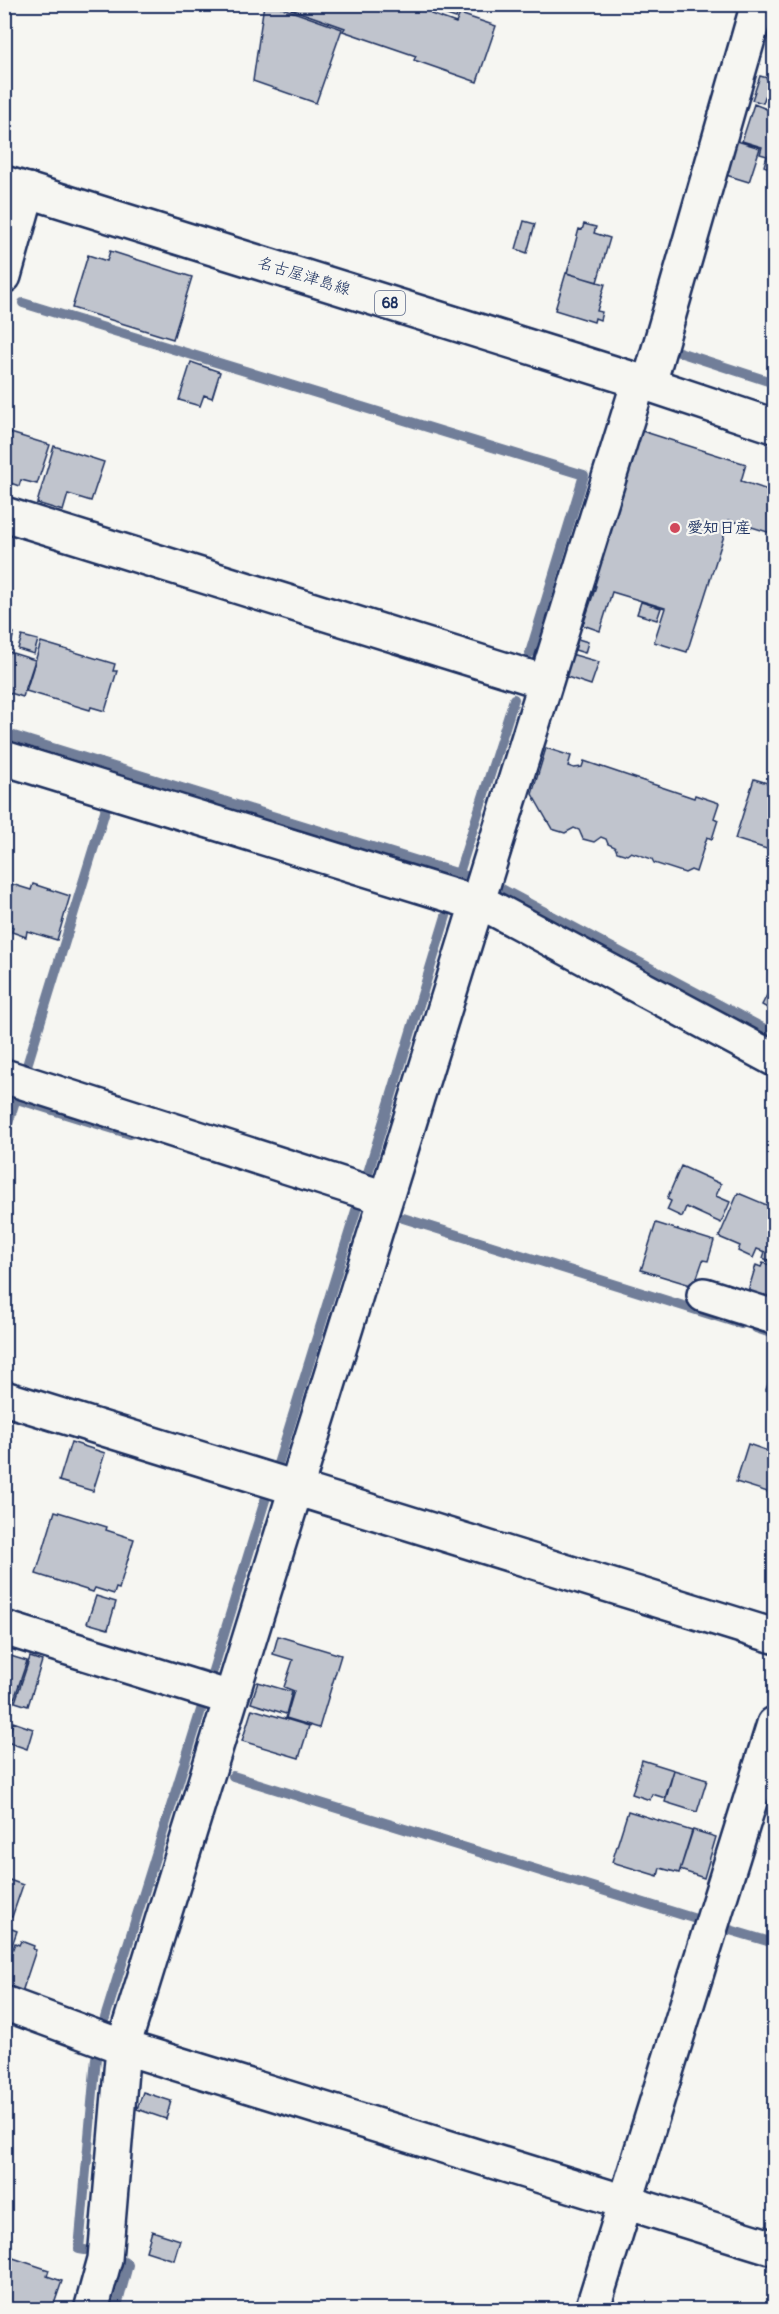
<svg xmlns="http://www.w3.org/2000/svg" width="779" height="2314" font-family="Pangolin,'Klee One',sans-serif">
<rect width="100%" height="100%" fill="#f6f6f2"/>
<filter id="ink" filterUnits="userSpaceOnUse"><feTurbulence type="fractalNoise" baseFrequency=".0167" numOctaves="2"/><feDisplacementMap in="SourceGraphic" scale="12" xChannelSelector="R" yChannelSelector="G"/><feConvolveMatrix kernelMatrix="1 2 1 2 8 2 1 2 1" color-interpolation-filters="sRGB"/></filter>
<g filter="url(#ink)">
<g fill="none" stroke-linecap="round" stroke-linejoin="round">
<path stroke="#717e99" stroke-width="10" d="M23,303L584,475L530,653
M679,352L774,383
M4,733L466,876
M459,873L514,699
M496,886L774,1034
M25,1072L108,801
M4,1095L130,1134
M4,1136L16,1098
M367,1176L446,916
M403,1218L741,1324
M756,1328L774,1334
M278,1464L358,1204L349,1201
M199,1673L211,1677L266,1497
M233,1776L696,1919
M730,1930L774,1943
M105,2018L201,1710
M85,2250L79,2249L96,2058
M116,2310L128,2265L124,2262"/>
</g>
<path fill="#c0c4cd" stroke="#1b2f5e" stroke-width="1.5" d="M264,4H271L342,29L316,103L253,81Z
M293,4H434L431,14L456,23L460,14L496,26L477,82L414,60L416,56L343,31L345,28L291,9Z
M437,4H461L456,18L434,11Z
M760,76L771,79L763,103L752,100Z
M754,104L774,112V170L764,166L767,156L760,154L762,147L742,141Z
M737,141L760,148L749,182L726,175Z
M524,221L535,224L527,253L516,249Z
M584,224L596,227L594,233L610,238L597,282L567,273L579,229L582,230Z
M110,251L192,277L173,339L72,308L88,255L107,261Z
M566,273L605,284L597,311L602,312L600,320L595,318L594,322L555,310Z
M191,362L220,372L212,398L204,395L200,406L179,400Z
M4,431L50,445L37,484L21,480L19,486L5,481Z
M642,431L746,464L741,481L774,492V534L729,520L687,652L654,642L665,608L612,592L600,631L583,625L596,586L593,585Z
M54,446L104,462L91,501L68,494L63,511L37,503Z
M641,602L661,608L657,620L637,614Z
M4,630L14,633L9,650L4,649Z
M22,636L38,640L34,654L18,649Z
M578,639L588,642L585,653L575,650Z
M41,642L115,664L113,671H117L105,711L91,707L90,710L26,691Z
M9,652L35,660L23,697L4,691V665Z
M571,654L599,662L591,685L564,676Z
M546,748L571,756L568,766L574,768L582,767L584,761L694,798L695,795L719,803L714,818L718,820L712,839L707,837L696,872L691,870L685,873L654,863L652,859L631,852L627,855L617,852L615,847L608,844L606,839L601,837L594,842L583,839L579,830L574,828L565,833L552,829L532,794Z
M754,779L774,785L773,851L735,839Z
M5,882L31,890L33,884L70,896L57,940L27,931L26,937L12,932L13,927L4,924Z
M774,981V1012L762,1005Z
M681,1166L721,1184L716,1196L730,1202L721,1223L686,1207L682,1217L667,1210L671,1201L667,1199Z
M738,1193L774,1208V1263L763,1258L765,1252L757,1249L753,1258L738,1251L740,1246L719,1237Z
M656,1223L714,1241L708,1261L703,1260L694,1286L641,1270Z
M763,1263L774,1266V1305L746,1298L756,1265L761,1267Z
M773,1369H774V1393L766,1390Z
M71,1442L105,1453L93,1491L59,1481Z
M748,1444L774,1453V1494L736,1482Z
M55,1511L107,1527L106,1530L134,1539L119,1589L116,1588L114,1594L95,1588L93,1592L36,1574Z
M96,1596L116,1602L108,1629L87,1623Z
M278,1636L341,1655L319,1728L286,1718L294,1691L284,1687L293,1660L273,1654Z
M4,1654L27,1661L4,1729Z
M30,1657L42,1661L28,1706L15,1702Z
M258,1682L292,1692L286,1714L251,1703Z
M252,1709L309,1726L299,1758L242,1741Z
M13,1722L33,1729L27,1749L7,1742Z
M642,1760L674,1770L665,1798L652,1794L650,1800L632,1794Z
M674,1770L707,1780L697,1812L665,1802Z
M628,1811L692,1831L679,1873L660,1868L658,1876L612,1862Z
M693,1830L716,1837L704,1878L680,1870Z
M4,1878L23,1885L12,1917L4,1915Z
M4,1926L17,1931L4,1968Z
M21,1941L34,1946L33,1949L36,1950L20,1998L4,1992V1973L15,1943L19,1945Z
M143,2092L171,2101L166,2119L137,2109Z
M152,2231L180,2240L174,2260L146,2251Z
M4,2255L49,2270L47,2276L62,2281L52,2310H4Z"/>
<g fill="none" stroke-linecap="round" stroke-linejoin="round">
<g stroke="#1b2f5e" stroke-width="38">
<path id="minor" d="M4,276L28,190
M649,384L758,4
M4,514L545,682
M4,758L492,908L774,1059
M4,1076L385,1198
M704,1295L774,1317
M4,1398L774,1636
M4,1628L230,1698
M4,2003L123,2047L774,2248
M91,2310L105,2259L123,2047L639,381
M592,2310L774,1724"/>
</g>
<g stroke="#1b2f5e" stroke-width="38">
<path id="major" d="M4,183L639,381L774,426"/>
</g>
<use href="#minor" stroke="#f6f6f2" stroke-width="33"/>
<use href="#major" stroke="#f6f6f2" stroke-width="33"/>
</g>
</g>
<circle fill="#d1495b" stroke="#f6f6f2" stroke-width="2" cx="675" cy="528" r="6"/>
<g text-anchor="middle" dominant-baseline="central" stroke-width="4.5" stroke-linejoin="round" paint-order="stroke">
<rect fill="#f6f6f2" stroke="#5d6b8a" stroke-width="1.5" x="375" y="291" width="30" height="24" rx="4.5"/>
<g font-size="15" font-weight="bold" fill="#1b2f5e">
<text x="390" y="303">68</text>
</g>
<g font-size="16" fill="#1b2f5e" stroke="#f6f6f2">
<text transform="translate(304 276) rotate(17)">名古屋津島線</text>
</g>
<g font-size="16" font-weight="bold" fill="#1b2f5e" stroke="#f6f6f2" text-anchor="start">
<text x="687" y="528">愛知日産</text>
</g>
</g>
<rect width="779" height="2314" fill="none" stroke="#f6f6f2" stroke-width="24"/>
<rect x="12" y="12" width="755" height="2290" fill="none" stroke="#1b2f5e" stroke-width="2" filter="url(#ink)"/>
</svg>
